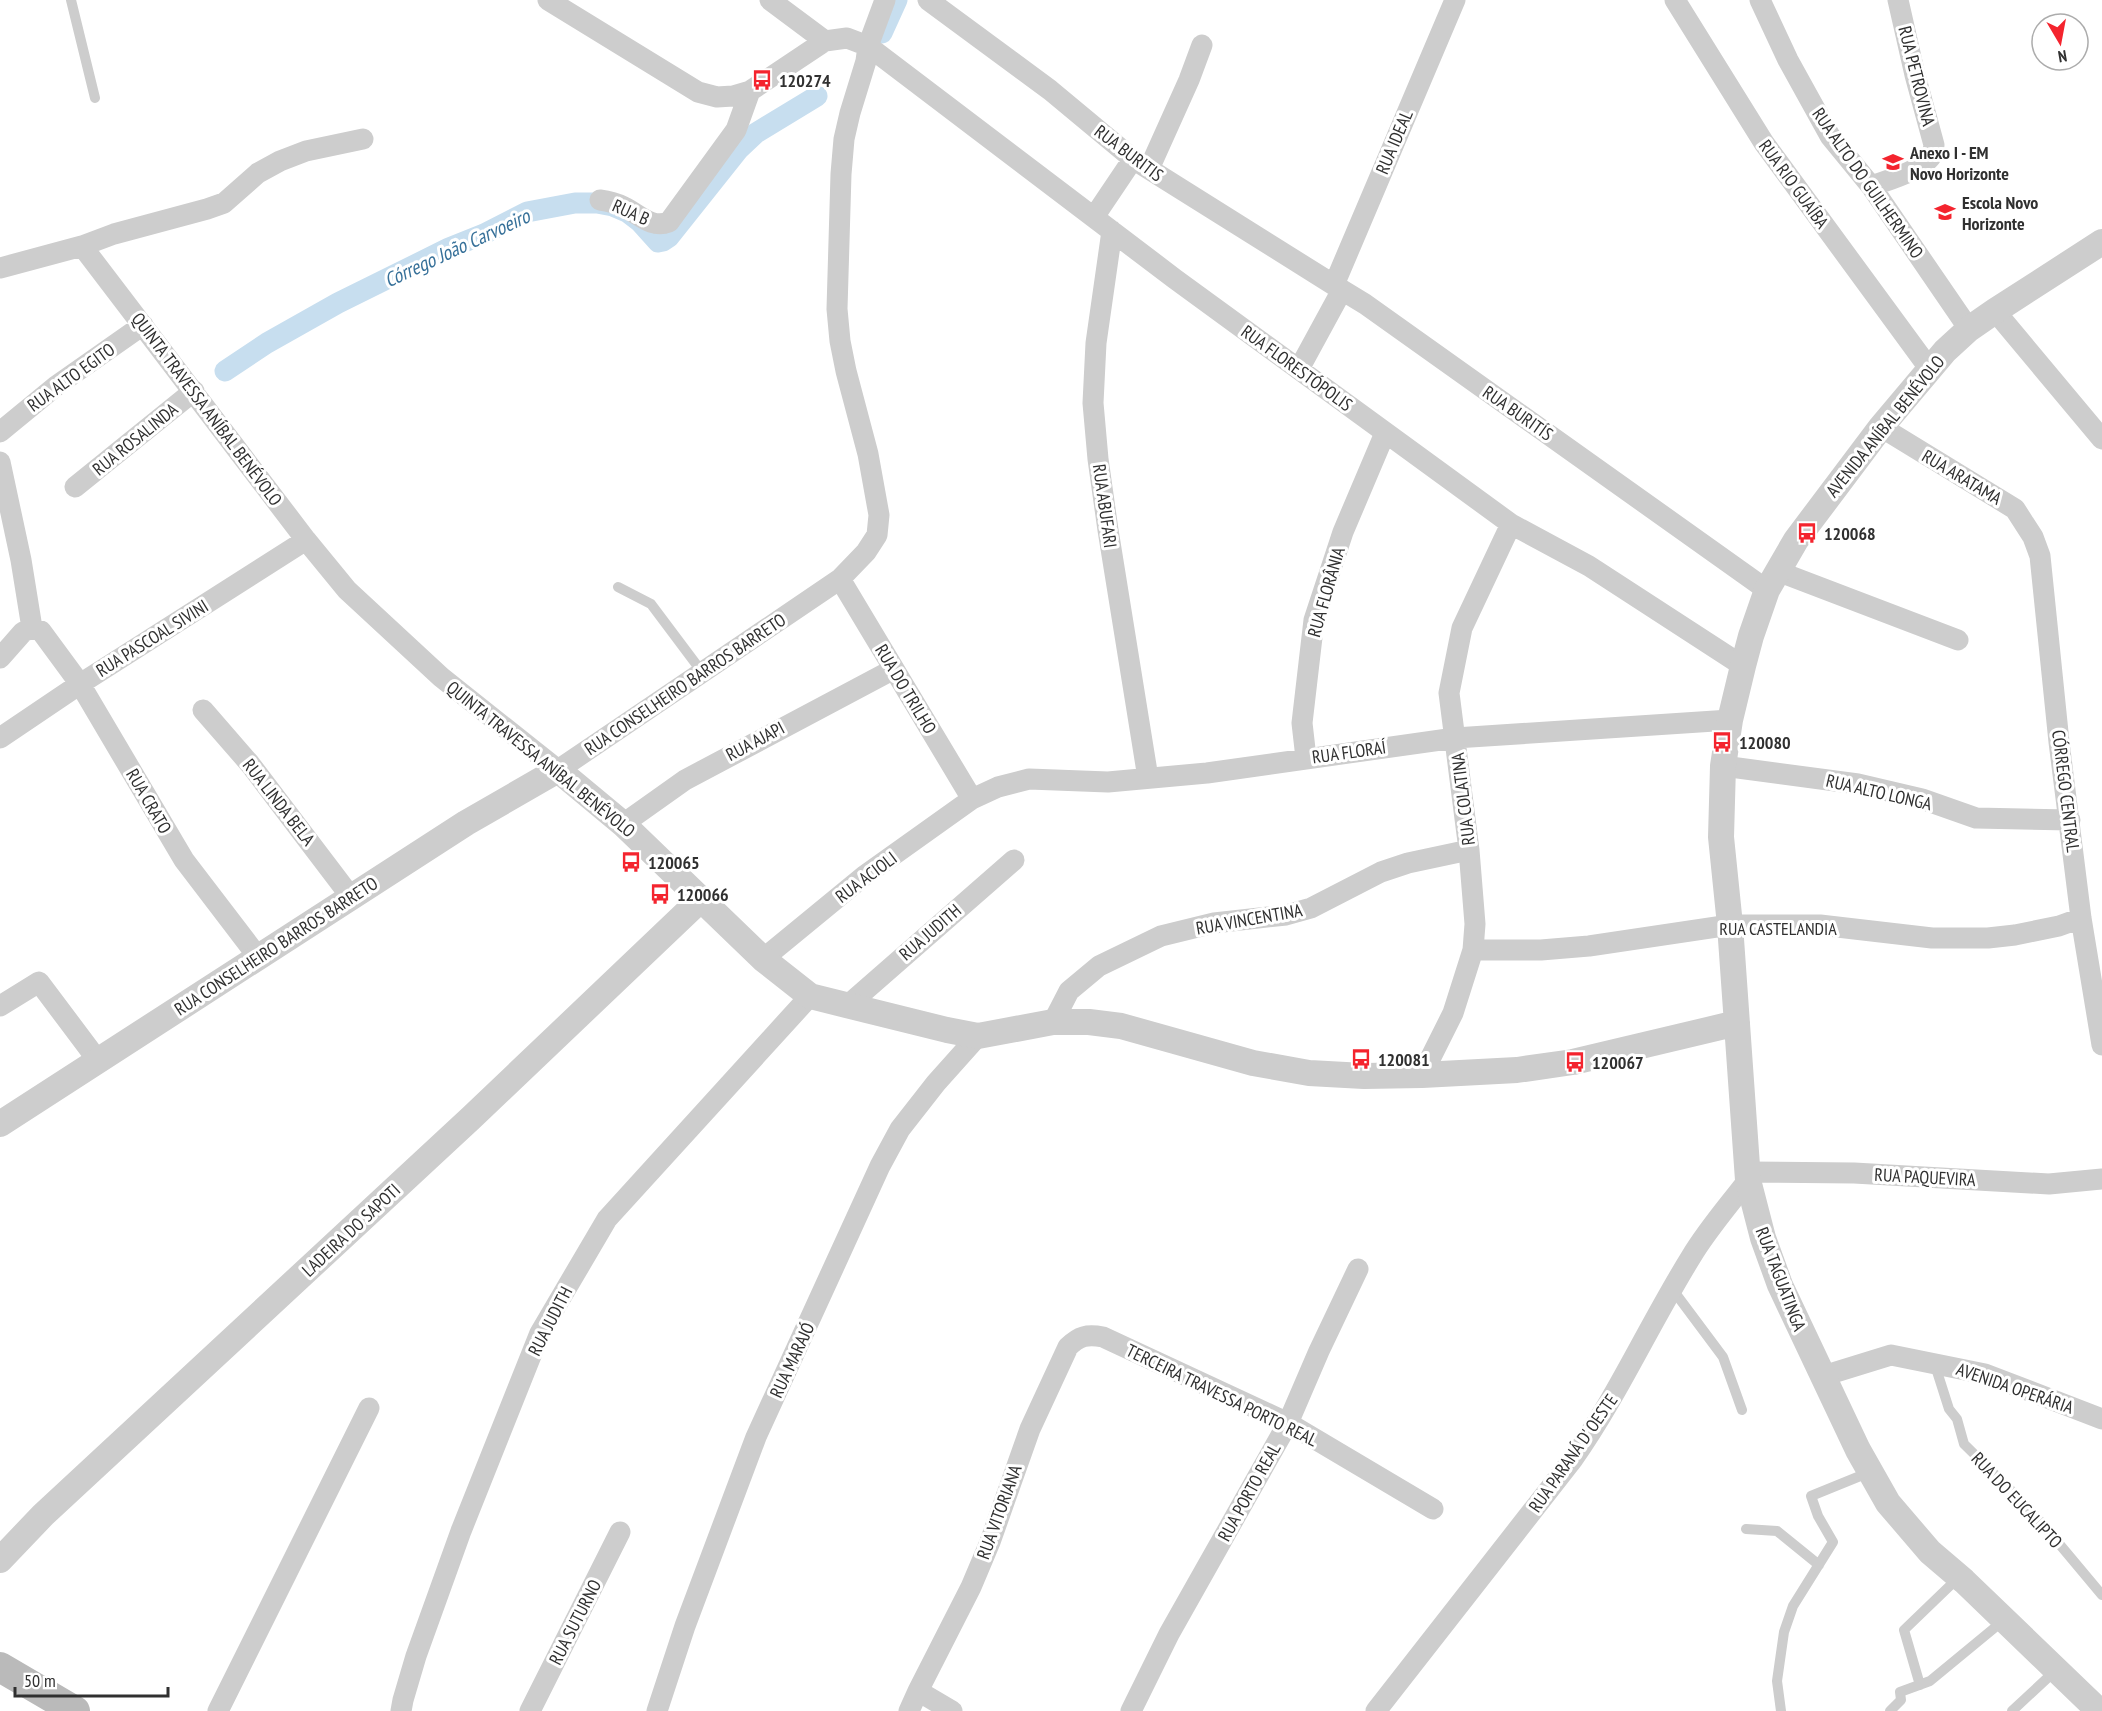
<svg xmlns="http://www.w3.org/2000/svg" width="2102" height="1711" font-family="'PT Sans Narrow',sans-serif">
<rect width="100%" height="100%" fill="#fff"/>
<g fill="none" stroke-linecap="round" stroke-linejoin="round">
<path stroke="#c7deef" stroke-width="21" d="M882,33L897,0
M225,371L267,343L338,303L449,248L484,234L527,212L575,203H597L613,206L627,212L640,222L658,242L663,241L669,237L739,149L756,133L817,96"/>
<path stroke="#cdcdcd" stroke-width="10" d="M71,0L95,98
M618,587L651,604L702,672
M1673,1290L1723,1357L1742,1410
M1934,1362L1949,1409L1957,1419L1964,1444L2030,1509L2102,1595
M1746,1529L1777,1531L1819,1565
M1920,1685L1904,1630L1959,1577
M1781,1711L1777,1681L1784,1632L1793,1606L1833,1542L1818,1516L1811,1496L1870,1472
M1890,1711L1901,1700L1900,1692L1930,1681L2004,1620
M2012,1711L2056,1670"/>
<path stroke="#cdcdcd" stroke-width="21" d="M548,0L698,92L717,97L733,96L750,91L825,41L847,38L868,46L1175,279L1511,524L1589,566L1743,666
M770,0L825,41
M928,0L1050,90L1133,159L1342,290
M1675,0L1764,143L1929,368
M1760,0L1788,60L1830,136L1871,186L1969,329
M1149,169L1189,80L1202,45
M1871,186C1887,181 1923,170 1932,155C1934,152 1933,148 1934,145L1915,75L1898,0
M600,200C608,201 616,203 624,207C639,214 651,229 669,222L736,130L750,91
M1094,217L1133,159
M1112,231L1096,343L1093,403L1098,459L1108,530L1148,778
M82,246L306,540L347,590L441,677L558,770L840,579L866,552L877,535L879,515L868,454L846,371L840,341L837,309L841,174L844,139L850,113L866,61L868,46L885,0
M0,268L82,246L114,234L207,209L224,203L258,173L280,161L306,151L363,139
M1334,285L1455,0
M1995,311L2102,439
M1299,369L1342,290L1365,304L1767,590
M1881,427L2015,509L2033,537L2040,556L2059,742L2081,918L2102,1045
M0,432L56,386L143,325
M0,462L21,560L32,628
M75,487L194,391
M1777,571L1958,640
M840,579L972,799
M0,658L23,632L32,628L41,631L80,684L184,860L258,957
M203,710L250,764L351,897
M0,738L80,684L306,540
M1306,758L1302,723L1314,620L1343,532L1385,433
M1723,766L1858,784L1922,799L1976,818L2070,820
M623,824L685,780L894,669
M1473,950H1541L1589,946L1730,925H1820L1932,938H1988L2015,935L2059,926L2081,918
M763,959L864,876L972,799L998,787L1029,779L1108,782L1207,773L1455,738L1730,720
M0,1006L39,982L99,1062
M847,1006L1014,860
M1053,1022L1069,991L1099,966L1161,936L1214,923L1286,915L1311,908L1381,872L1408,863L1469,850
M1422,1075L1453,1013L1473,950L1475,924L1469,850L1449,693L1462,628L1511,524
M1748,1172L1854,1173L2049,1184L2102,1179
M1823,1376L1891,1355L1985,1374L2102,1419
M918,1691L952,1711
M218,1711L369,1408
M401,1711L403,1700L416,1656L461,1531L540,1333L607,1219L810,996
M530,1711L620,1532
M657,1711L685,1626L756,1437L880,1166L900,1129L936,1083L978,1036
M909,1711L918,1691L971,1587L990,1542L1030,1429L1068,1347C1079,1336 1087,1334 1103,1337L1288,1423L1433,1509
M1131,1711L1169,1634L1288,1423L1319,1351L1358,1269
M1376,1711L1573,1459C1618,1395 1650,1323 1691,1257C1707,1230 1729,1205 1748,1180"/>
<path stroke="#cdcdcd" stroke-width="26" d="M0,1124L466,823L558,770L623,824L763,959L810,996L947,1030L978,1036L1053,1022H1089L1121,1026L1253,1063L1309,1073L1364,1076L1422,1075L1517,1070L1573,1062L1737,1023
M0,1560L43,1515L471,1118L701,899
M2099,1711L1964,1581L1930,1552L1888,1503L1858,1450L1780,1285L1763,1238L1748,1180L1730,925L1721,837L1723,766L1730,720L1743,666L1751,636L1767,590L1796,540L1881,427L1945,351L1969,329L1995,311L2102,242"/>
<path stroke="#bababa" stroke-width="30" d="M0,1667L75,1711"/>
</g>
<defs>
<g id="bus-bare" transform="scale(1.62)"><path d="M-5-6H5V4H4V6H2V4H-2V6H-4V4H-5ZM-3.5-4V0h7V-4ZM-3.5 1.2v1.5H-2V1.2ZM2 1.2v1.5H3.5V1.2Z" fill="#f4242e" stroke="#fff" stroke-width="2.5" paint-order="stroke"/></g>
<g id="school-bare" transform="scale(1.62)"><path d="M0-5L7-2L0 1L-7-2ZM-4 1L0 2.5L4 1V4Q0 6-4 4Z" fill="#f4242e" stroke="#fff" stroke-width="2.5" paint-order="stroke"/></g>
</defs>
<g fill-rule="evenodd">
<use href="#bus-bare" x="762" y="80"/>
<use href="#school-bare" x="1893" y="162"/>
<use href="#school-bare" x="1945" y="212"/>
<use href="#bus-bare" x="1807" y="533"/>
<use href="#bus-bare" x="1722" y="742"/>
<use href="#bus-bare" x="631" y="862"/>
<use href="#bus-bare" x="660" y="894"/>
<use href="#bus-bare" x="1361" y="1059"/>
<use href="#bus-bare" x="1575" y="1062"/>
</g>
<g text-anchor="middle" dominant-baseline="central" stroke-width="6" stroke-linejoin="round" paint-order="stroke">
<g font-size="18" fill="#303030" stroke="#fff">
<text transform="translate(1917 76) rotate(76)">RUA PETROVINA</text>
<text transform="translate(1394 142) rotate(-67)">RUA IDEAL</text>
<text transform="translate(1129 153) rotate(37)">RUA BURITIS</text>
<text transform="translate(1868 183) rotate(55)">RUA ALTO DO GUILHERMINO</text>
<text transform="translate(1794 184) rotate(54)">RUA RIO GUAÍBA</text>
<text transform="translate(631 212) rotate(24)">RUA B</text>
<text transform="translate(1297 368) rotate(36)">RUA FLORESTÓPOLIS</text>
<text transform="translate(71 377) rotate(-36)">RUA ALTO EGITO</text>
<text transform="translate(207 409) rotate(53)">QUINTA TRAVESSA ANÍBAL BENÉVOLO</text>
<text transform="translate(1518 413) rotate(35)">RUA BURITÍS</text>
<text transform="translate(1885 426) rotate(-51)">AVENIDA ANÍBAL BENÉVOLO</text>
<text transform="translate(135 439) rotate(-39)">RUA ROSALINDA</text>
<text transform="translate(1962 477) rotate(31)">RUA ARATAMA</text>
<text transform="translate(1105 506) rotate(82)">RUA ABUFARI</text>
<text transform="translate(1326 592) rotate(-74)">RUA FLORÂNIA</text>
<text transform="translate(152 638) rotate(-32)">RUA PASCOAL SIVINI</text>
<text transform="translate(685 684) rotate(-34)">RUA CONSELHEIRO BARROS BARRETO</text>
<text transform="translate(906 689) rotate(59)">RUA DO TRILHO</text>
<text transform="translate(755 741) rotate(-28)">RUA AJAPI</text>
<text transform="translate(1349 752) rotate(-8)">RUA FLORAÍ</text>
<text transform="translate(541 759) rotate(39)">QUINTA TRAVESSA ANÍBAL BENÉVOLO</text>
<text transform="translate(2066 791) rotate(83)">CÓRREGO CENTRAL</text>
<text transform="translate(1879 792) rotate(13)">RUA ALTO LONGA</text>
<text transform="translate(1463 799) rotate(-97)">RUA COLATINA</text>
<text transform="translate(149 801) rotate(60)">RUA CRATO</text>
<text transform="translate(279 802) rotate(52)">RUA LINDA BELA</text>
<text transform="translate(866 877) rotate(-37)">RUA ACIOLI</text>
<text transform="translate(1249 919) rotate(-10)">RUA VINCENTINA</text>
<text x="1778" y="928">RUA CASTELANDIA</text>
<text transform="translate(930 932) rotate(-41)">RUA JUDITH</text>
<text transform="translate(276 946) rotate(-33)">RUA CONSELHEIRO BARROS BARRETO</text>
<text transform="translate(1925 1177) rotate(3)">RUA PAQUEVIRA</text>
<text transform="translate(351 1230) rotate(-43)">LADEIRA DO SAPOTI</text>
<text transform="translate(1781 1279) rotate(69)">RUA TAGUATINGA</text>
<text transform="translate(550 1321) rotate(-63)">RUA JUDITH</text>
<text transform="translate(792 1360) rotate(-65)">RUA MARAJÓ</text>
<text transform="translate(2015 1388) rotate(19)">AVENIDA OPERÁRIA</text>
<text transform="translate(1222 1395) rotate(26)">TERCEIRA TRAVESSA PORTO REAL</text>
<text transform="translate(1573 1453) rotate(-55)">RUA PARANÁ D' OESTE</text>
<text transform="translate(1249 1492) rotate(-61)">RUA PORTO REAL</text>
<text transform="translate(2017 1500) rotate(47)">RUA DO EUCALIPTO</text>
<text transform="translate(999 1512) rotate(-70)">RUA VITORIANA</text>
<text transform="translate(575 1622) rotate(-63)">RUA SUTURNO</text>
</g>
<g font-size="18" font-weight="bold" fill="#303030" stroke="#fff" text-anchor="start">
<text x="779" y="80">120274</text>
<text x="1910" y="152">Anexo I - EM<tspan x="1910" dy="21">Novo Horizonte</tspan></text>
<text x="1962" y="202">Escola Novo<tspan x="1962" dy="21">Horizonte</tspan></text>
<text x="1824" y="533">120068</text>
<text x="1739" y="742">120080</text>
<text x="648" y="862">120065</text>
<text x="677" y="894">120066</text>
<text x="1378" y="1059">120081</text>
<text x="1592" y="1062">120067</text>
</g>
<g font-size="20" font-style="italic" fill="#367099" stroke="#fff">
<text transform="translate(457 248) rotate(-25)">Córrego João Carvoeiro</text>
</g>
</g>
<g transform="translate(2060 42) rotate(170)"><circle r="28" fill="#ffffff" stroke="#acacac" stroke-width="1.5"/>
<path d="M0-4.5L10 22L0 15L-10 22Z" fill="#f4242e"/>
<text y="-9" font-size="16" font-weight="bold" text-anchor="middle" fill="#303030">N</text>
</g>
<path d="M15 1687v9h153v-9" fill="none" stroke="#303030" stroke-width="3"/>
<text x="24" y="1687" font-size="18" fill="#303030" stroke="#ffffff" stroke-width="4.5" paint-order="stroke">50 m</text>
</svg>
